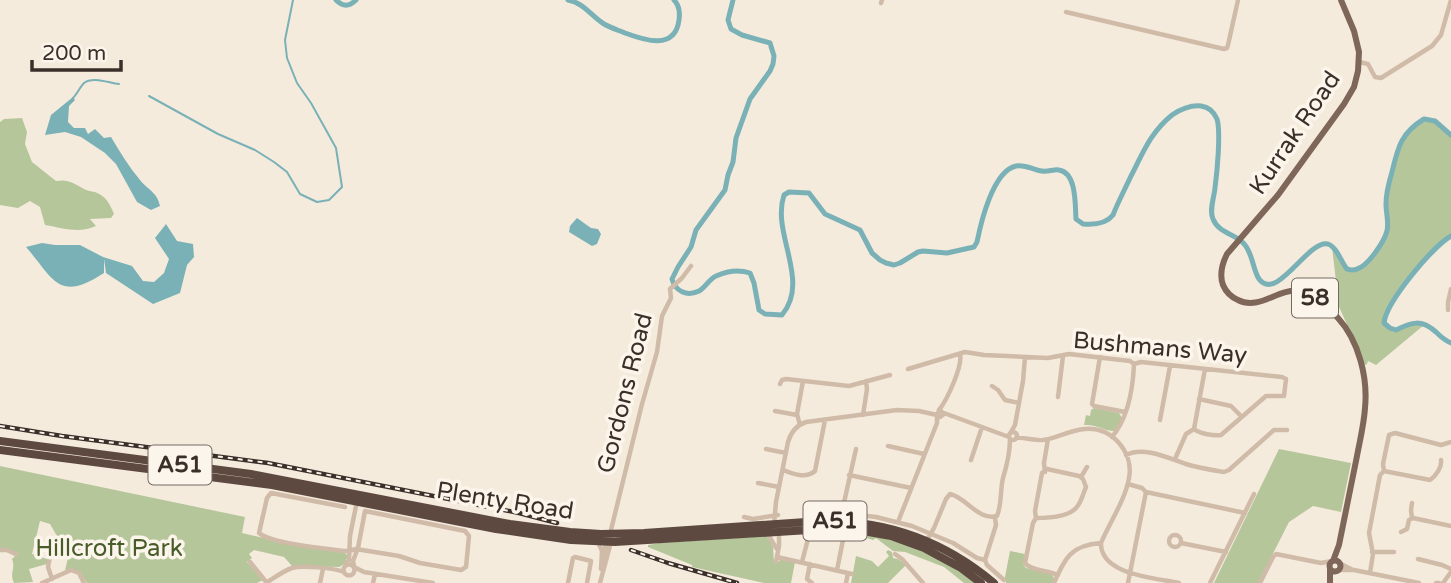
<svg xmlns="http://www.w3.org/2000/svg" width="1451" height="583" font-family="'Varela Round',sans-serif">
<rect width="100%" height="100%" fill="#f5ebdd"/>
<path fill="#b6c69b" d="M22,118L27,132L25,144L32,162L56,181C69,179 73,183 84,189C89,191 90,191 95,192C106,196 110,204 114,214L111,218L90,219L96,226C79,234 63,228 45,225L40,207L30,201L18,208L0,205V122L4,119Z
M1424,119L1435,121L1451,135V236C1433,247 1385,303 1384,323L1389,328L1396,330L1412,322L1424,325L1376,365L1368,361L1367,364L1363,366L1356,344L1339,307L1332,247L1347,269L1356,270L1363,266L1386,236L1388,222L1386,205L1387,192L1399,144L1410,129Z
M1094,408L1119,413L1122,418L1115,431C1104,431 1097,424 1084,425L1086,415L1090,416L1091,410Z
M1279,449L1351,463L1341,512L1313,506L1289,522L1258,583H1214Z
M0,466L245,517L242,533L281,542L344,552L348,556C346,561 344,565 339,567L292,566L284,557L254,550L249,554L252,558L247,562L263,580L257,583H87C81,574 77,566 65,570L69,554L64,546L55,544L57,536L50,524L40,521L32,554L47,559V564L29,569L33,582L14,583C9,572 16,569 12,559L15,556L0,549Z
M861,534C908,541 937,556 976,583H964L944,567L905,552L893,551L876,538L873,540L860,536Z
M767,536L773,547L774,562L777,563L781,559L795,562L791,583H764L692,567V565L648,547V545L660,543Z
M888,550L892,552L893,558L898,559L906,565L888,583H851L856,556L872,561L878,567L889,556L886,552Z
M1010,551L1025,554L1023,564L1026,568L1051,573L1054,578L1053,583H1006L1005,577Z"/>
<path fill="#79b1b6" d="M73,97L75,100L69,106L68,122L74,128H85L88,134L95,129L104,138L111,137C120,152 129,167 140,180C149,191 157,192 160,206L151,210L137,202L116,164L105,153L81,137L65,132L45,135L51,115Z
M577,218L591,228L598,229L601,234L597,244L592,246L569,232L570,226Z
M166,224L177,241L193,244L194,257L187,265L180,293L153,304L106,273L104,259V273C58,303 54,279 26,247L42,243L55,245H80L103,257L132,266L143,281L154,282L164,273L169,259L155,238Z"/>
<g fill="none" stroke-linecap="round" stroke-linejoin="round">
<path stroke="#79b1b6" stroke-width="2" d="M149,96L218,134L255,150L274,162L287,172L300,194L317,202L329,200L342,187L336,148L311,103L297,83L287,58L285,40L293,0
M73,98C77,94 80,87 84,83C93,76 109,83 119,84"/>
<path stroke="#79b1b6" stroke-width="5" d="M336,0C343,7 349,7 356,0
M568,0C584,3 591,16 604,24C611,28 618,30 625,33C644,40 675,51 679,20C680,13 679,5 674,0
M733,0L728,20L731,29L742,35L770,43L774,56L773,64L770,71L750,99L736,138L733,162L728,175L725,190L696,230L691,247L678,267L672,279C675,291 687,297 699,291C706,287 709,279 716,276C727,271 738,269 750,273L754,283L759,310L765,314L782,315C811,280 771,234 784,195L789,192L809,193L825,214L860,230L872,253L880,260L886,263L894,265L900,263L918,252L923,251L947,253L974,247L977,242C981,222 993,171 1016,166C1026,164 1033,170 1042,171C1048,172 1054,169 1059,170C1077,173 1075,205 1076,219L1083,224C1094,225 1106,224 1113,215C1118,202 1125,189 1131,176C1143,153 1150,133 1172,115C1181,109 1190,105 1201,106C1208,107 1214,112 1217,119C1221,132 1217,173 1215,188C1214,198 1209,210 1213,219C1219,234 1237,234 1245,245C1253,255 1253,270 1259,279C1277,303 1308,239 1328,244C1337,247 1341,262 1347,269C1352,270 1353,271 1357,269C1368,266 1384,242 1387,231C1389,222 1386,213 1386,204C1386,193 1389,182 1392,172C1398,147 1401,133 1424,119L1435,121L1451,135
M1451,236C1433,246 1386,302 1384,323L1390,328L1396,330C1412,322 1421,319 1436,332C1441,337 1444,340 1451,343"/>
<path stroke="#cfbba7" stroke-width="4.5" d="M881,3L882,0
M1066,12L1224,49L1227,48L1228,45L1238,0
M1359,62L1368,64L1375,77L1381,78L1432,46L1441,35L1451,0
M1448,310V302L1451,289
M1100,357L1092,404L1094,406L1125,412
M908,369L965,352L984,355L1048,358L1069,354L1130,361L1134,364L1141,362L1282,377L1286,379L1284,396H1266L1221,435C1214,436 1200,434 1194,429
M780,384L782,380L786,379L849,386L890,375
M992,386L998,390L1005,400L1019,403
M1058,397L1063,356
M1199,399L1231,406L1242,417
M939,410C947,400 963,366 960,354
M940,410L944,414L940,417L937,414Z
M775,411L797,415
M944,413L1009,437
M863,415L867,389L866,381
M1160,420L1170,366
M800,425L797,414L803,381
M1009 436a4 4 0 1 1 8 0a4 4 0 1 1-8 0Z
M1011,432L1015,425L1023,381L1025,357
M1112,437C1128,418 1133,388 1134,364
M1016,438C1025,437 1034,441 1043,440C1057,438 1070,430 1085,429C1112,427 1134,452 1129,478C1126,498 1109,524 1101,543C1100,575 1156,578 1179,583
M888,446L924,454
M766,449L786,453
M856,449L843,507L844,513L876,517L912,526L953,543L977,558L985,560L987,565L1004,580
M1126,455C1144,446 1168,458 1186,464C1198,468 1212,470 1224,472L1229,470L1274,430H1287
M1175,459L1186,434L1194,429L1205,369
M971,460L982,427
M783,470C793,474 806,479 815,471L825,420
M1384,471L1430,480C1436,476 1442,467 1441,460
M1045,472L1044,463L1048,439
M849,475L911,488
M1081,477L1087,467
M758,483L779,487
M1128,484L1142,488L1146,492L1128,583
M1146,492L1245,513
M345,507L271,493L267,498L259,533C272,544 325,548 344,551H349L356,549L399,556L420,563L461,570L466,567L469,536L465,531L365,511
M744,517L753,519L778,515
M1036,518C1047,518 1068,517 1076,508C1081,503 1083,494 1086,487L1083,479L1079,476L1047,469L1042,473L1035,511L1036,518L1033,523L1025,563C1031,571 1048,570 1058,575
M1412,518L1411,510L1412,503
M898,522L937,423V415
M774,524L776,502L788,442C791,432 797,425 806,422L897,410L919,411L937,415
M1401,532L1407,529L1409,520L1413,518L1451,526
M610,534L642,404L657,352L662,316L671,298L670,289L682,278L691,266
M768,534L776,548
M1169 541a6 6 0 1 1 12 0a6 6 0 1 1-12 0Z
M927,540L934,528L946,499L950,494C966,497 978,521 997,516C1002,504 1000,490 1003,478C1007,465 1010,452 1010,439
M598,542L602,551L601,569
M1181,543L1226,552
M0,550H7L16,554
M1372,552H1394
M895,554L902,559L923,583
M777,557L852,574
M603,559L606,542
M1418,559L1442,565L1451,569
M985,560L996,525L995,518
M250,562L267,583
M776,562L779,546V533
M802,562L808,539L840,538L843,540L837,570
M1339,563L1353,570
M810,564L807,579L812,583
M343.5 570a5.5 5.5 0 1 1 11 0a5.5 5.5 0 1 1-11 0Z
M345,565L349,560L350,536L357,501
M354,566L353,561L358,548L365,511
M354,567L364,572L433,583
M1338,570H1354L1419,583
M1370,573L1373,554L1369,533L1380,475L1384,471L1383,464L1389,435L1395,433L1441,445L1451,442
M52,579L48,567L52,546
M42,583L71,570L79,573L84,583
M266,583C274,578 283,571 292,568C302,565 334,568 344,572
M320,583L323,569
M373,583L375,574
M568,583L573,558L575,557L591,561L587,583
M600,583L611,542
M846,583L848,573
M1054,583C1065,558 1071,545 1101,543
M1210,583L1254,494
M1260,583L1273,557L1276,554L1321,563L1332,561
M1436,583H1439
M1443,583L1451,572"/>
<path stroke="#7e6658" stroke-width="6" d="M1329.5 566a5.5 5.5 0 1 1 11 0a5.5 5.5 0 1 1-11 0Z
M1333,561L1339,545C1345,515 1351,486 1357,456C1360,440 1364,424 1365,408C1368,378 1359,341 1338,318C1329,308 1314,293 1299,291C1278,288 1259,311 1238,300C1231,297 1226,292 1223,285C1219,274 1222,264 1227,254L1278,195L1344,104L1354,87L1358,71L1359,52L1354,31L1341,0
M1330,569V583"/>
<path stroke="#5d493f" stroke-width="8" d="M0,441L251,474L510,524L570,532L601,534L644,533L821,521C886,520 944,541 994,583
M0,450L272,485L496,529L571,540L615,542L825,529L863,531L891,536L924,548L961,568L981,583"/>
<g stroke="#3b2f29" stroke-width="4.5">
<path id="rail" d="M0,426L62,436L268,463L519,513L557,523
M631,550L668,563L737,583"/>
</g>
<use href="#rail" stroke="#fcf5eb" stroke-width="2" stroke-dasharray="5" stroke-linecap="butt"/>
</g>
<g text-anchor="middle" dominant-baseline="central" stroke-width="7" stroke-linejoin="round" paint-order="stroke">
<g fill="#fcf5eb" stroke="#756a63" stroke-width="2">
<rect x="1292" y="278.5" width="46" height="39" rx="5"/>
<rect x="148.5" y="445.5" width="63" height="39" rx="5"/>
<rect x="803.5" y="501.5" width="63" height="39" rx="5"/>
</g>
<g font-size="23" font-weight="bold" fill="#3b2f29">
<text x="1315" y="298">58</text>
<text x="180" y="465">A51</text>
<text x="835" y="521">A51</text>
</g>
<g font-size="24" fill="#3b2f29" stroke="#fcf5eb">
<text transform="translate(1295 133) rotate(-56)">Kurrak Road</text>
<text transform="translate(1160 348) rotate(5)">Bushmans Way</text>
<text transform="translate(625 393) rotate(-76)">Gordons Road</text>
<text transform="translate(505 501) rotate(9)">Plenty Road</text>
</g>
<g font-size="24" fill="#485c29" stroke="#fcf5eb">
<text x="109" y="548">Hillcroft Park</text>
</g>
</g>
<path d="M32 60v10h89v-10" fill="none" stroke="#3b2f29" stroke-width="3.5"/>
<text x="42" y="60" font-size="21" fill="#3b2f29" stroke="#fcf5eb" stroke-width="5" paint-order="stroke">200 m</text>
</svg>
